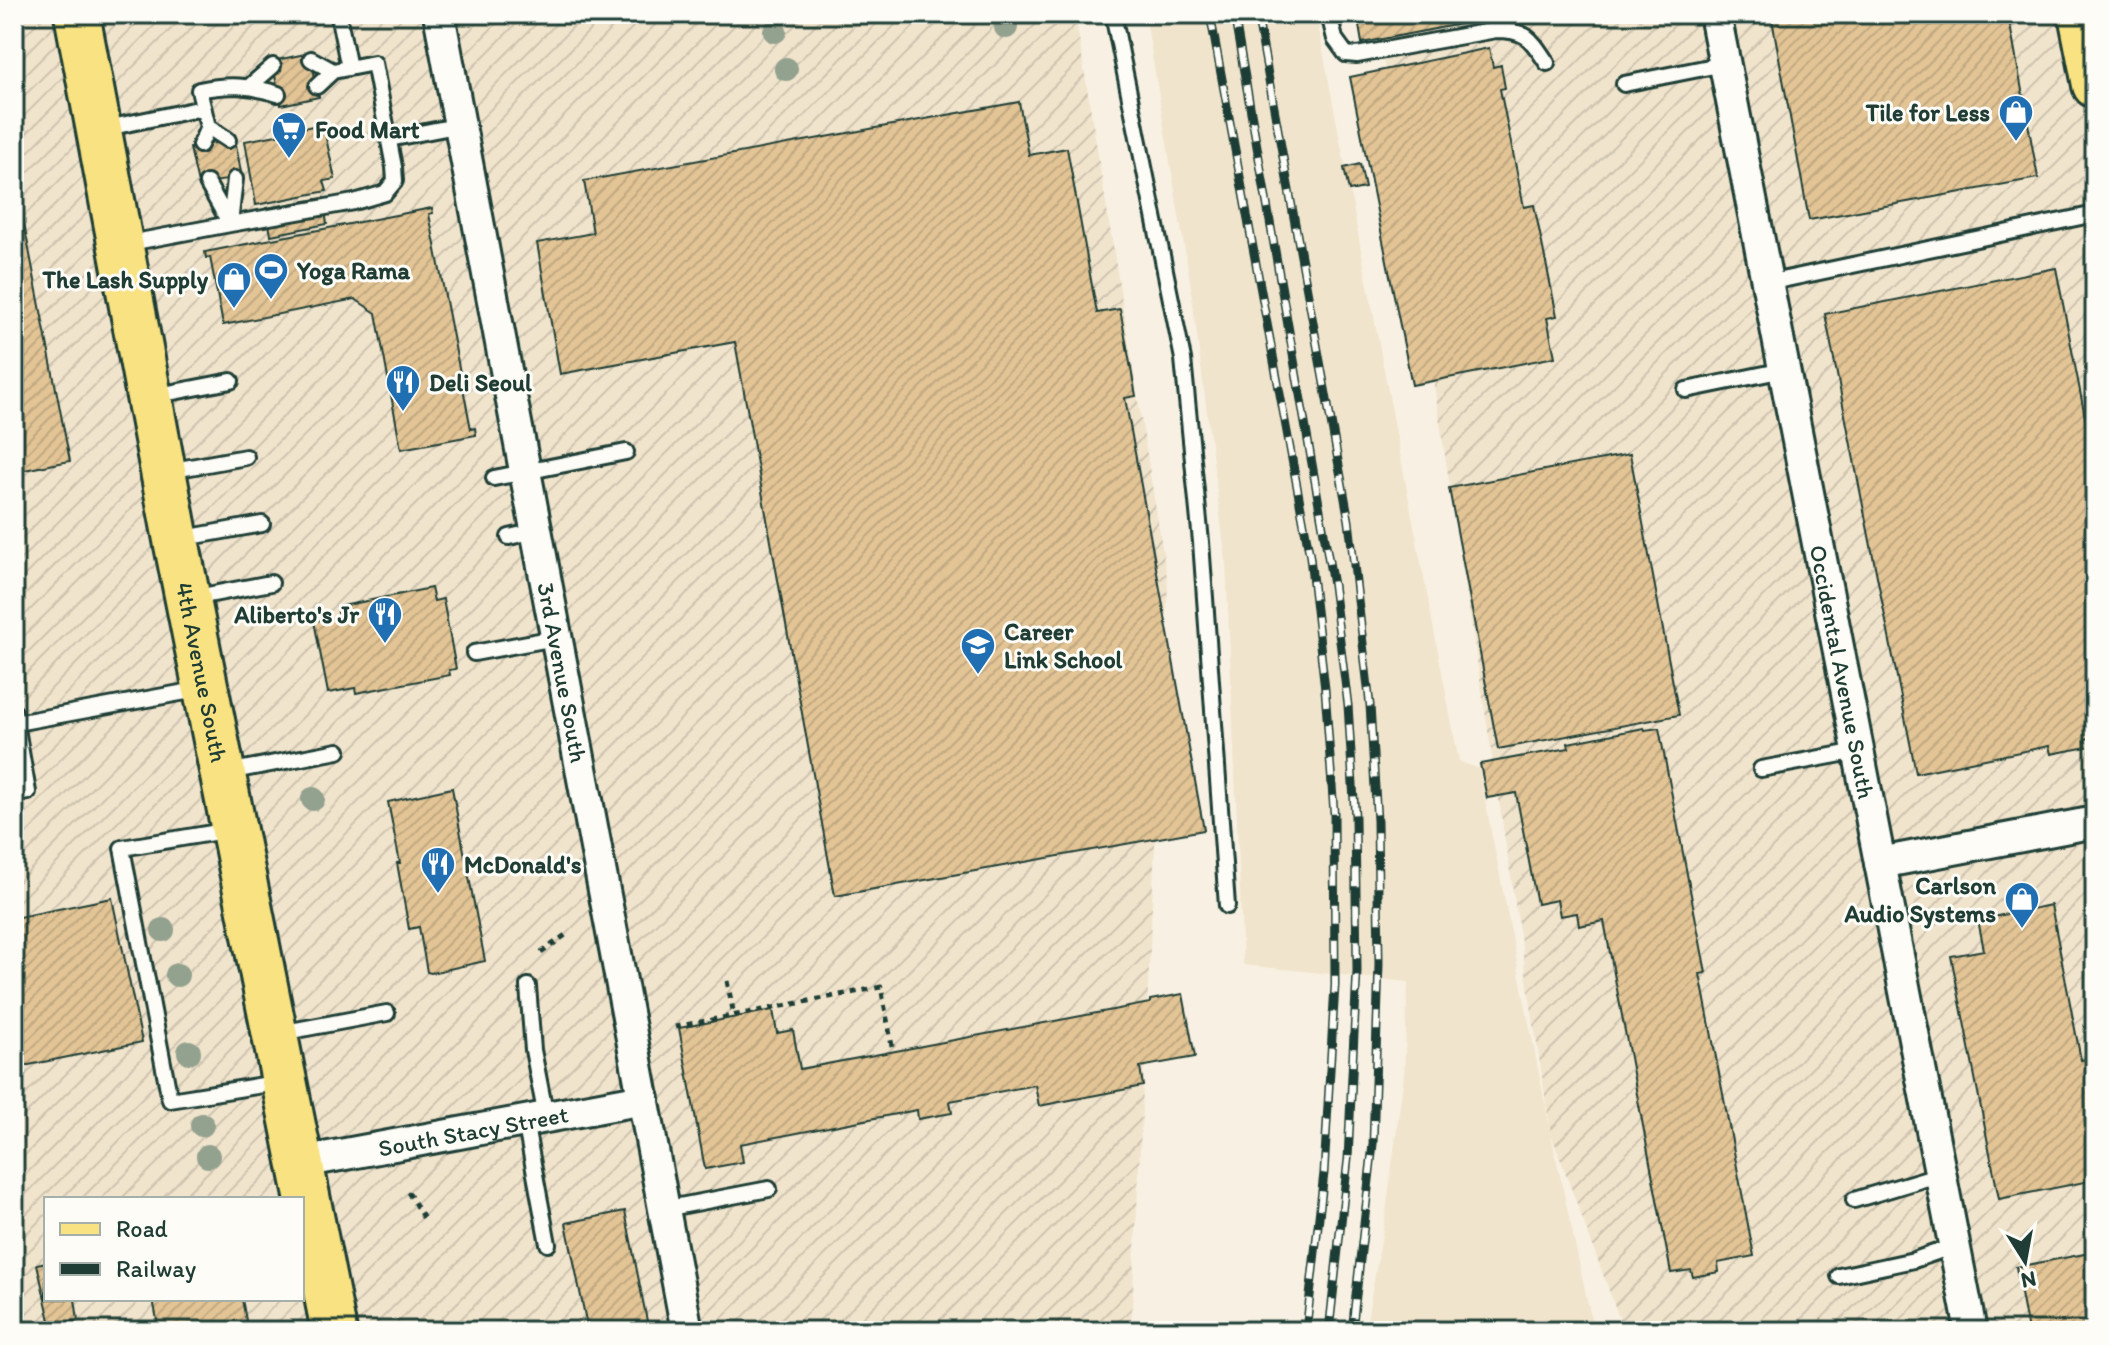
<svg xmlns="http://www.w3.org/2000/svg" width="2109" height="1345" font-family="Itim,sans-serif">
<defs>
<pattern id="industrial-furrows" width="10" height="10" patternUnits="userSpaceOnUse" patternTransform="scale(2)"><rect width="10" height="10" fill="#f1e4cc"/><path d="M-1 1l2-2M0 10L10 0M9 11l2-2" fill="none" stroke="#cec4b0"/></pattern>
<pattern id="building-hatch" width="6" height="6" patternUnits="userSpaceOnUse" patternTransform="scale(2)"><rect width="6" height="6" fill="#e2c495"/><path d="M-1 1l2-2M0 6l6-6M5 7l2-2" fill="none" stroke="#c1a981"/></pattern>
</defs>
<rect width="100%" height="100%" fill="#f8f1e3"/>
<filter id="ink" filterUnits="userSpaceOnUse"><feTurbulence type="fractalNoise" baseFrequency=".0125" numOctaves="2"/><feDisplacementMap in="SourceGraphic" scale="16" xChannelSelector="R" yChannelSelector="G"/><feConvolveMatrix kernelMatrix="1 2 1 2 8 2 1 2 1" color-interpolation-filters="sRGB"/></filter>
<g filter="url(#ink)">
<path fill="#f1e4cc" d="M1145,14H1316L1459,761L1479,769L1551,1134L1594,1331H1365L1385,1218L1404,1074L1408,982L1243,965L1226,563L1190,281Z"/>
<path fill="url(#industrial-furrows)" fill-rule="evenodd" d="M14,14H1075L1168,583L1131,1331H14ZM46,1199H302V1299H46Z
M1376,14H2095V1331H1624L1551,1134Z"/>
<path fill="url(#building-hatch)" stroke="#1f3d34" stroke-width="2" d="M1357,14H1512L1362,43Z
M1771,14H2008L2038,178L1809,220Z
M1489,48L1493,67L1501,65L1505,88L1500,89L1524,207L1534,205L1557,316L1547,318L1555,357L1412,385L1350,77Z
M310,53L319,97L281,105L272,61Z
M1019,102L1029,155L1067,148L1097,313L1120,309L1136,396L1125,398L1204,830L835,896L735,342L560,374L537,243L593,233L584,181Z
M323,124L335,179L324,181L327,191L256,205L245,141L298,131V129Z
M235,139L242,178L198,184L190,148Z
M1360,164L1365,188L1349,191L1344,168Z
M14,172L70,461L14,472Z
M323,198L327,224L271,235L266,208Z
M432,208L433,213L429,214L471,429L475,428L476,435L401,449L376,313L355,299L223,325L210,257L206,258L205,252Z
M2056,268L2095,468V737L2085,739L2087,747L2051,754L2049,746L1916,773L1825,314Z
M1630,454L1679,715L1498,749L1449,488Z
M431,588L434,601L443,599L456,669L449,670L450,675L356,693L355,688L328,693L314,621L339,617L337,607Z
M1644,728L1645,730L1659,728L1706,973L1700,974L1754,1256L1718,1263L1719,1272L1693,1277L1691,1270L1671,1273L1604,921L1579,926L1577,913L1560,916L1557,900L1537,904L1516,793L1487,798L1480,764L1569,748L1568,743Z
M452,788L485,961L431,973L427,972L419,927L409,929L397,863H400L388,802Z
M112,898L142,1042L14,1068V918Z
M2051,905L2081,1060L2095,1057V1180L1999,1199L1951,956L1984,950L1978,920Z
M2095,959V983H2092L2088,961Z
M1183,994L1195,1057L1140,1067L1143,1086L1039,1106L1035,1085L950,1101L952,1113L918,1119L917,1110L740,1144L743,1162L705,1169L679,1028L773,1010L777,1033L793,1030L800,1069L1150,1003V1000Z
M625,1211L649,1331H588L566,1223Z
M2095,1252V1331H2028L2016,1267Z
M46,1262V1299H77H75L78,1320L51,1325L37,1264Z
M153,1299H242L248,1331H159Z"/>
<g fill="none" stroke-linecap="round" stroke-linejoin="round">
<g stroke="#1f3d34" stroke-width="20">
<path id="lane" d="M338,14L349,68
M1113,14L1183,359L1201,542L1227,906
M1329,14L1335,39L1346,54L1357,55L1496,30C1527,30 1531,39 1547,63
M311,59L333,71L317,86
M1624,84L1724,64
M251,85L273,66
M208,127L228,140
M102,129L203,108
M389,139L461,125
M200,145L208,127L199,90C227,84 250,85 278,94
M207,183L230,224L354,202L385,193L395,181L394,167L374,63L333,71
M124,244L230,224L235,179
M1767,283L2095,214
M1686,390L1784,370
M153,396L231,381
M168,471L246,457
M494,478L626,452
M509,537L536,531
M179,539L262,524
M192,598L271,583
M474,653L555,638
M14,712L16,723L202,689
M1761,769L1858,751
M228,772L338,751
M14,794L28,792L16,723
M230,830L122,848L170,1100L282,1082
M528,986L533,1050L546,1117
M280,1033L387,1013
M525,1121L548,1244
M1854,1200L1941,1174
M664,1209L769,1189
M1839,1276L1914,1260L1954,1246"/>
</g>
<g stroke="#1f3d34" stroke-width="36">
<g id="street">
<path id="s1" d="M439,14L687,1331"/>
<path id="s2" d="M1715,14L1971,1331"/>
<path d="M1880,863L2095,822"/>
<path id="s3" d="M302,1162L644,1099"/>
</g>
</g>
<g stroke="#1f3d34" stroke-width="50">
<g id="primary">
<path id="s4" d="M77,14L176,540L334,1331"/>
<path d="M2081,14L2095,85"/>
</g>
</g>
<path stroke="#1f3d34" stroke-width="5" stroke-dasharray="6 6" stroke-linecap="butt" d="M541,953L568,933
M727,981L734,1015
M675,1027L881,987L892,1046
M408,1192L424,1219"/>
<use href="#lane" stroke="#fdfcf7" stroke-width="14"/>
<use href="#street" stroke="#fdfcf7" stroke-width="30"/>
<use href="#primary" stroke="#f8e281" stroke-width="44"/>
<g stroke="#1f3d34" stroke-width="9">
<path id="rail" d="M1210,14L1310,557L1325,689L1334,813L1335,985L1324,1173L1306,1331
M1234,14L1333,585L1348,705L1355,817L1357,971L1348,1159L1329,1331
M1257,14L1349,521L1370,705L1377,821L1379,964L1373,1144L1352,1331"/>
</g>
<use href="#rail" stroke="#fdfcf7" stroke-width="6" stroke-dasharray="18" stroke-linecap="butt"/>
</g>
<g fill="#93a18f">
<circle cx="1006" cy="27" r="12"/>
<circle cx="775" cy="31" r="12"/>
<circle cx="786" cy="69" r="12"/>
<circle cx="313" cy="799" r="12"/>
<circle cx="163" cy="930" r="12"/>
<circle cx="177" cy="975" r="12"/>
<circle cx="189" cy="1052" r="12"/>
<circle cx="202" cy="1125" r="12"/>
<circle cx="208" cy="1156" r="12"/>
</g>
</g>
<defs>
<g id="shop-pin" transform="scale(1.8)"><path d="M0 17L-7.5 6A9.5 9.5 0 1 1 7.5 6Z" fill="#1f6fb2" stroke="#fdfcf7"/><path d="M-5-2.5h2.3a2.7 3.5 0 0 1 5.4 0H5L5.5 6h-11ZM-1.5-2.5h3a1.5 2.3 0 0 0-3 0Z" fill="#fff"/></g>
<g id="supermarket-pin" transform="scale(1.8)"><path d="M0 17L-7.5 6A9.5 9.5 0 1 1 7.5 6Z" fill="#1f6fb2" stroke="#fdfcf7"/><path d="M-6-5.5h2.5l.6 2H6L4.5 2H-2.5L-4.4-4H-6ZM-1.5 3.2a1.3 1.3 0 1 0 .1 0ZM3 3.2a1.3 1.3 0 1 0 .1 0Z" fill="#fff"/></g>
<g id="stadium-pin" transform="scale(1.8)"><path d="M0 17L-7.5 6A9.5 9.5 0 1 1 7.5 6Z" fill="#1f6fb2" stroke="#fdfcf7"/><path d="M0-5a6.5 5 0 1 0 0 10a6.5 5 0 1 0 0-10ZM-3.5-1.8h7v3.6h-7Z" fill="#fff"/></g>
<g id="restaurant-pin" transform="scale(1.8)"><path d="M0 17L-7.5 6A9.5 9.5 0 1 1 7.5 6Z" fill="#1f6fb2" stroke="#fdfcf7"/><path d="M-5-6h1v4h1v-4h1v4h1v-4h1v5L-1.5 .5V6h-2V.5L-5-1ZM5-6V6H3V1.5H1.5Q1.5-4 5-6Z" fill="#fff"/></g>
<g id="school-pin" transform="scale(1.8)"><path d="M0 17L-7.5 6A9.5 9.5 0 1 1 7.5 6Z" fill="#1f6fb2" stroke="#fdfcf7"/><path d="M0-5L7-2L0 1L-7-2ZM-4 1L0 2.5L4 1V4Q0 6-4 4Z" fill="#fff"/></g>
</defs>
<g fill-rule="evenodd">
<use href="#shop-pin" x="2016" y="112"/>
<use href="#supermarket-pin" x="289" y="129"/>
<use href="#stadium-pin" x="271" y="270"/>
<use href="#shop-pin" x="234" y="279"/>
<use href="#restaurant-pin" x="403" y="382"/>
<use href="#restaurant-pin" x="385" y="614"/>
<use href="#school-pin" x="978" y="645"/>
<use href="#restaurant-pin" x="438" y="864"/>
<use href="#shop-pin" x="2022" y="899"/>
</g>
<g text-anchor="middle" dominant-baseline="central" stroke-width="6" stroke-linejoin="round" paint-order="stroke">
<g font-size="24" font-weight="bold" fill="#1f3d34" stroke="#fdfcf7" text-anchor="start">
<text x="1990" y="112" text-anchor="end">Tile for Less</text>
<text x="315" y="129">Food Mart</text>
<text x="297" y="270">Yoga Rama</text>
<text x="208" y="279" text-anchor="end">The Lash Supply</text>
<text x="429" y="382">Deli Seoul</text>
<text x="359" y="614" text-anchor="end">Aliberto's Jr</text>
<text x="1004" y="631">Career<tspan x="1004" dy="28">Link School</tspan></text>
<text x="464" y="864">McDonald's</text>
<text x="1996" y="885" text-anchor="end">Carlson<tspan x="1996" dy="28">Audio Systems</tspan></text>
</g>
<g font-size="24" fill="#1f3d34" stroke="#fdfcf7">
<text stroke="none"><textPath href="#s2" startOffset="670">Occidental Avenue South</textPath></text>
<text stroke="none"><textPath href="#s4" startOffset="670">4th Avenue South</textPath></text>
<text stroke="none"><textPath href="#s1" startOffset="670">3rd Avenue South</textPath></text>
<text stroke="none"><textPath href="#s3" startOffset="174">South Stacy Street</textPath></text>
</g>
</g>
<rect width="2109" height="1345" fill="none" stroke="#fdfcf7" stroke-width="48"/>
<rect x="24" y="24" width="2061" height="1297" fill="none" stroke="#1f3d34" stroke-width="3" filter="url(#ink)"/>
<rect x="44" y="1197" width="260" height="104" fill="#fdfcf7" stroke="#a4b0a9" stroke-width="2"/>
<rect x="60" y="1223" width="40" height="12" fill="#f8e281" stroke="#a4b0a9" stroke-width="2"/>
<text x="116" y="1237" font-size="24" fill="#1f3d34">Road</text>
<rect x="60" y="1263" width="40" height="12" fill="#1f3d34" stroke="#a4b0a9" stroke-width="2"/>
<text x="116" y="1277" font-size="24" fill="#1f3d34">Railway</text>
<g transform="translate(2025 1261) rotate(169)" stroke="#fdfcf7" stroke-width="6" paint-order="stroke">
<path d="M0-6L14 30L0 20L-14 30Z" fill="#1f3d34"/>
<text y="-12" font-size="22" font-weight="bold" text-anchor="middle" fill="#1f3d34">N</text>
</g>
</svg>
